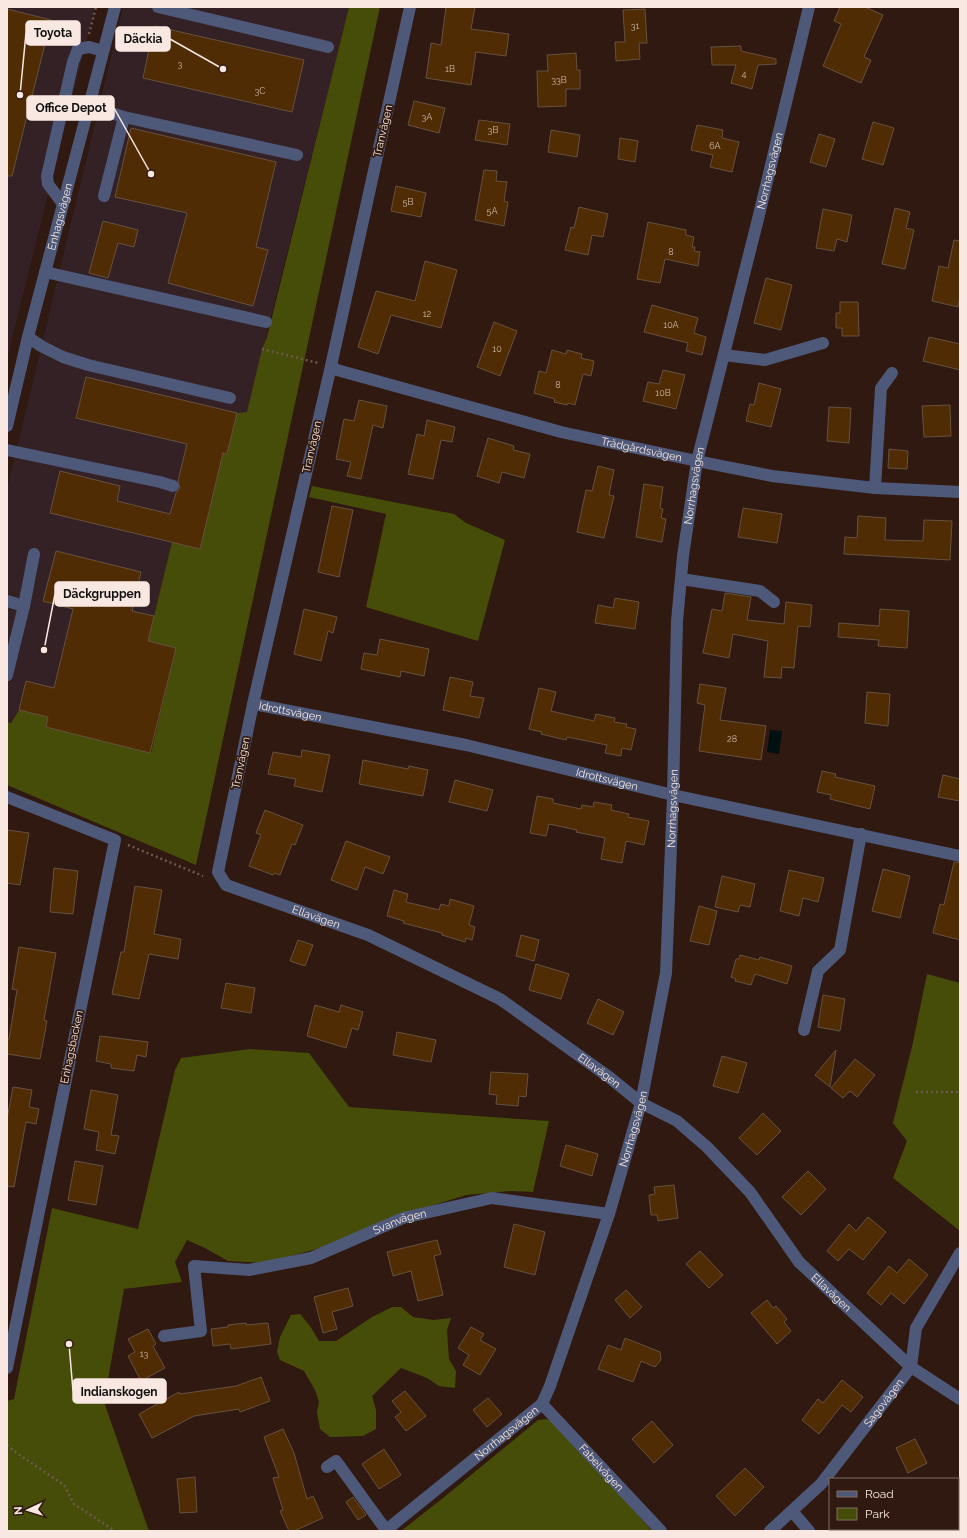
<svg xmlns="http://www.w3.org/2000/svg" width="967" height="1538" font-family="Raleway,sans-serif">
<rect width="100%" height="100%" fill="#301910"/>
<path fill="#342125" d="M7,7H95L7,358Z
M123,7H349L247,412L237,413L227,454L217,476L200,549L172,543L148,641L176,648L150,753L46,727L48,717L19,710L10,723L7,722V489Z"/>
<path fill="#454d08" d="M349,7H380L196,865L7,785V722L11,723L19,710L48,717L46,727L151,753L176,648L148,641L172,542L200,549L217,477L182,468L237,413L247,412L262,349L267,337Z
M312,486L454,514L466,523L505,540L478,641L366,607L386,514L309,497Z
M927,974L960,983V1231L893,1178L907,1141L893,1123L912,1047Z
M250,1049L309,1053L349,1107L549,1121L533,1192L510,1191L466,1195L380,1222L324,1247L265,1263L228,1261L205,1248L187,1240L175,1262L182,1282L124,1289L104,1402L149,1531H7V1401L14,1399L52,1208L138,1229L175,1070L181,1058Z
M392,1307H401L413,1317L433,1320L451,1318L447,1330L449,1359L456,1371L455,1388L439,1386L427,1378L401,1368L372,1396L376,1410V1429L363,1436L330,1437L320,1429L317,1412L319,1402L315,1390L304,1371L280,1360L277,1352L280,1337L291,1315L300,1314L310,1326L319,1341H336L372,1317Z
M546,1419L554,1422L562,1429L652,1531H401L443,1498L538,1420Z"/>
<path fill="#011011" d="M770,730L782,731L779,754L767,752Z"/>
<path fill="#502c05" stroke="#66513f" d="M446,7H475L471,29L509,34L506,56L476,52L471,85L426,78L431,43L441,45Z
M840,7H865L883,15L864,57L871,60L861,83L823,66L841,24L834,21Z
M7,9L51,20L12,176H7Z
M645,9L647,43H639L640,59L616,61L615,42H625L623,10Z
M154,26L304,60L292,112L143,78Z
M741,46V51L776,59V64L758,65L752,89L731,83L736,65H712L711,47Z
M576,53L577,70H580V89H566V106L538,107L537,71H548L547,55Z
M414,101L445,108L439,133L408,125Z
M479,120L510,124L507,145L475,140Z
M873,122L894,128L883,165L862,159Z
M697,125L723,130L722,138L739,142L732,172L710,167L713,155L691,150Z
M131,128L276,162L256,247L268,250L253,306L168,283L187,213L115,197Z
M551,130L580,135L577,157L548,152Z
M819,134L835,139L826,167L810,162Z
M620,138L638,141L635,162L618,159Z
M484,170L497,171L496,181L507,182L504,201L508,202L504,226L475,220Z
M396,186L426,193L421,217L391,211Z
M579,207L608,214L603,237L592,235L588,255L565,250L571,227L574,228Z
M895,208L910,212L906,228L914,230L905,269L882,264Z
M823,209L852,215L847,242L837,239L834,251L816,248Z
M103,221L138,230L134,247L118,243L108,278L89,273Z
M648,222L686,230V235L694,237L692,247H695L694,251L700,252L698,266L665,259L660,283L637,279Z
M954,240L960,241V296L958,307L932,301L939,266L948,268Z
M425,261L457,270L441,328L391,315L378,354L358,347L376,291L415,301Z
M766,278L792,285L781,330L754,323Z
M840,302H858L859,336H842V328H836V313H840Z
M652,305L698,318L694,333L706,337L702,355L686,351L688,343L644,332Z
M494,322L517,331L500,376L477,367Z
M929,337L960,344V370L923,361Z
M552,350L566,354L567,350L582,354L581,358L594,361L591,376L583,374L575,405L568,403L567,405L554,402L555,399L534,393L539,371L546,373Z
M663,370L685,375L676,409L643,401L648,382L659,384Z
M86,377L237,413L227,454L223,453L200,549L50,513L60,471L120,486L117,501L170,514L176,493L180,488L178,481L187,444L76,418Z
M759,383L781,389L771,427L746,421L750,404L754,405Z
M359,400L387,406L383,428L373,425L361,479L347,476L351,462L336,459L344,419L354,421Z
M950,405L951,436L924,437L922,406Z
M829,407L851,408L849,443L827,441Z
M427,420L455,427L452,442L441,440L433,479L408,474L417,434L424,436Z
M488,438L514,446L513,450L530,454L524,478L502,472L499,483L477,476Z
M889,449L908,451L907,469L888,468Z
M598,466L614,470L609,495L614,496L604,538L577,532L586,490L592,491Z
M644,484L663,487L660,508L663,509L661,518L666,519L662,542L636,537Z
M332,506L353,510L339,577L318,572Z
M743,508L782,514L777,543L738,537Z
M858,516L886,518L885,540L923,541L924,520L952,521L950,560L844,554L845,537L857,538Z
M56,551L141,572L132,611L154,616L148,641L176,648L150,753L46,727L48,717L19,710L26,681L54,688L73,609L43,601Z
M725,593L751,597L747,620L784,624L786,602L812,605L810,627L798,626L794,668L782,667L781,678L764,677L768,641L733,634L729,658L703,653L712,609L722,611Z
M615,598L639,602L635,629L595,623L598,605L613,608Z
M304,609L337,617L333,633L328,631L321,661L294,654Z
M880,609L909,611L907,648L878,646L879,640L838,637L839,623L879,626Z
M380,639L429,649L424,676L401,671L400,677L361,669L364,653L377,655Z
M450,677L473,682L470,696L484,698L479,718L443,710Z
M700,684L726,688L720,720L766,726L761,760L699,751L705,705L697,703Z
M539,688L556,692L551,711L594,721L596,714L615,718L614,722L627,724L626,727L636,729L631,750L622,748L621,756L605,753L607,745L567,737L566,740L541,734L542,732L529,729Z
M867,692L890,694L888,726L865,723Z
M302,750L330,755L322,792L294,786L296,779L268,774L273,752L301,757Z
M363,760L408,769L409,766L428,770L423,796L359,784Z
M822,771L836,774L835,777L875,786L870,809L830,799L831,795L817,792Z
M943,775L960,779V801L938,797Z
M455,780L493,790L487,811L449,802Z
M537,796L553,799V803L581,809L582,805L593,807L594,802L612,805L611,810L629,814L628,817L649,821L644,845L626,841L622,863L601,859L605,838L576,832L577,830L549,824L546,836L530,833Z
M265,810L303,825L295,845L292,844L280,875L274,873L273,875L249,866L261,835L256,833Z
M7,830L29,833L20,885L7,883Z
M346,841L390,857L383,874L365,867L357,890L331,880Z
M954,862L960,863V940L933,933L940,904L944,905Z
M54,868L78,871L73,914L50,912Z
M883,869L910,876L900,918L872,911Z
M789,870L824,878L818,902L803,898L799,916L780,911Z
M722,876L755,884L750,907L740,905L738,912L715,907Z
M135,886L162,890L154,934L181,939L178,959L149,954L139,999L112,994L121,952H124Z
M394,890L408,894L406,902L439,910L441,904L449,906L450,899L474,906L469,925L475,927L472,940L466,938L465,942L442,935V933L403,923L404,921L387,916Z
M699,906L717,911L709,945L690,941Z
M521,935L539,940L534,961L516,956Z
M298,940L313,945L305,966L290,961Z
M19,947L56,953L44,1020L47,1021L40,1059L7,1054V1039H9L17,990L12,989Z
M740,955L759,960L760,957L792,966L787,984L755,974L751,985L735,981L736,979L731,977L736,959H739Z
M536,964L569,974L561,999L529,990Z
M226,983L255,988L251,1013L221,1008Z
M823,995L845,999L840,1031L818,1027Z
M598,999L624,1012L613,1035L587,1023Z
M315,1005L339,1012L341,1005L363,1012L358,1030L352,1028L346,1048L307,1036Z
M397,1032L436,1040L431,1062L393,1055Z
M100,1036L148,1042L146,1057L137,1055L134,1071L111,1068V1064L96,1061Z
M836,1050L830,1087L815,1075Z
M722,1056L747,1063L738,1093L713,1086Z
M855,1059L875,1075L857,1097L850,1091L843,1098L831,1088Z
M491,1072L528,1074L526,1097L519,1096L518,1106L496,1104L497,1095L489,1094Z
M13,1087L32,1090L29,1107L39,1109L36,1124L26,1122L14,1187L7,1186V1119Z
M91,1090L118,1095L111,1135L119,1136L115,1154L96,1150L99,1132L84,1129Z
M763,1113L781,1131L757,1155L739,1138Z
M566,1145L598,1154L592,1176L560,1166Z
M75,1161L103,1166L96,1205L68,1200Z
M808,1171L826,1189L801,1215L782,1197Z
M674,1185L678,1218L658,1221L657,1215H651L649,1195L655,1194L654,1187Z
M868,1217L886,1232L863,1260L849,1249L838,1261L827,1251L849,1224L856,1231Z
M514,1224L545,1232L535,1275L504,1267Z
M437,1240L441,1254L434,1256L443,1295L418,1301L411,1271L393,1276L387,1252Z
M700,1251L723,1275L709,1288L686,1264Z
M909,1259L928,1275L904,1304L891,1293L881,1305L867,1293L889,1266L897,1273Z
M348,1288L353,1306L332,1312L337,1329L323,1333L314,1297Z
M626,1290L642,1307L630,1318L615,1300Z
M767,1300L773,1308L776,1306L787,1319L784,1322L791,1331L777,1344L751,1313Z
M246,1323V1325L268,1323L271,1344L231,1349L230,1344L213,1346L211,1329L228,1327V1325Z
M471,1327L484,1334L480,1340L496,1349L480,1375L463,1365L469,1355L458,1348Z
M148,1329L156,1344L153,1346L165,1368L141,1381L128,1356L135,1352L128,1339Z
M625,1338L660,1352L661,1360L655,1367L641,1361L633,1382L598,1369L608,1345L621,1350Z
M261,1377L270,1401L240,1412L239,1409L194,1416L152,1438L139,1414L179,1392L180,1394L236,1386Z
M842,1380L863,1397L851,1412L842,1405L819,1434L802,1420L818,1399L823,1403Z
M405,1391L426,1416L406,1431L395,1417L401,1412L392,1401Z
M488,1398L502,1414L487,1427L473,1410Z
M652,1421L673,1445L654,1463L632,1439Z
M283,1429L294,1453L307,1499L313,1496L323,1518L294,1531H289L280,1511L283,1510L273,1478L279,1477L264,1437Z
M915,1439L927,1463L908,1473L896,1448Z
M384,1449L401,1475L379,1489L362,1464Z
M745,1468L764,1487L735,1516L716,1496Z
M195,1477L197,1512L180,1513L177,1479Z
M353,1497L366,1515L358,1520L346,1502Z"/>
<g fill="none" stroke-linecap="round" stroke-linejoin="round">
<path stroke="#6d5850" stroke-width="2.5" stroke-dasharray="2 3" stroke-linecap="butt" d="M89,34L96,7
M262,349L318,363
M128,845L203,876
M916,1092H960
M7,1445L18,1454L64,1485L74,1504L115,1531"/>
<g stroke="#4e5879" stroke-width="12">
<path d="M158,7L328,47"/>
<path id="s1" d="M410,7L331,366L253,704L218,872L226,885L368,935L500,999L609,1077L641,1103L677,1121L707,1147L750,1192L799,1262L911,1367L960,1399"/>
<path d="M89,106L124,117L297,155"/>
<path d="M104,196L124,117"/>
<path d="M63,204L48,184L47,176L73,62L78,49L89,47L103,51"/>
<path d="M45,272L266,322"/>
<path d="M28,337L41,346L63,357L88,365L230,398"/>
<path d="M724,355L765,360L823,343"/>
<path id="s2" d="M331,366L337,370L561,432L697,461L772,476L875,488L960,492"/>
<path id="s3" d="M7,426L28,337L115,7"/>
<path d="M7,450L160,482L173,486"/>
<path d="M875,488L881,388L892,373"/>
<path d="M681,579L760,591L774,602"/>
<path d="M7,601L24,606"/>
<path d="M7,675L24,606L34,554"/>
<path id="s4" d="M253,704L466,745L673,795L960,856"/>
<path d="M7,797L115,840L7,1368"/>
<path d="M804,1030L818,971L840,950L861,834"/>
<path id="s5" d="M164,1336L201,1331L194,1266L249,1270L311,1258L403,1218L492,1198L609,1214"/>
<path id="s6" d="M542,1404L661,1531"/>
<path d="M327,1467L336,1461L386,1530"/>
<path d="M792,1511L809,1531"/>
<path id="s7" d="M385,1531L542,1404L550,1386L609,1214L641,1103L666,973L673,795L677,621L683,556L697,461L758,219L809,7"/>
<path id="s8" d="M770,1531L821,1484L911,1367L916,1328L960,1253"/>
</g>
</g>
<g text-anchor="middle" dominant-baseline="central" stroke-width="3.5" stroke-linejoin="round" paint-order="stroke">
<g font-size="9" fill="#ceb9aa">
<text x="635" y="26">31</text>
<text x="180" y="64">3</text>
<text x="450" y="69">1B</text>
<text x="744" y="74">4</text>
<text x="559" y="80">33B</text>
<text x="260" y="91">3C</text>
<text x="427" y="117">3A</text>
<text x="493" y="130">3B</text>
<text x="715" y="146">6A</text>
<text x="408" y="202">5B</text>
<text x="492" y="211">5A</text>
<text x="671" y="252">8</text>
<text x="427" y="314">12</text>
<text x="671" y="325">10A</text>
<text x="497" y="349">10</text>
<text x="558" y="385">8</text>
<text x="663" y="393">10B</text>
<text x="732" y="739">28</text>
<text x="144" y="1354">13</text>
</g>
<g font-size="11" fill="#f8e8e1" stroke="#301910">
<text transform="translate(383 131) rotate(-77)">Tranvägen</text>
<text stroke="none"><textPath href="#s7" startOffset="1464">Norrhagsvägen</textPath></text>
<text stroke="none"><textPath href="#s3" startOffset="216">Enhagsvägen</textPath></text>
<text transform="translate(312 447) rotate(-77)">Tranvägen</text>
<text stroke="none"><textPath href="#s2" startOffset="322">Trädgårdsvägen</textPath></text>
<text stroke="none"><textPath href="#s7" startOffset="1140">Norrhagsvägen</textPath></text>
<text stroke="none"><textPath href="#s4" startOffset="38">Idrottsvägen</textPath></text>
<text transform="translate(241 763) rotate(-78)">Tranvägen</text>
<text stroke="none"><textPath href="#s4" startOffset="362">Idrottsvägen</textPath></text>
<text stroke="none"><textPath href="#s7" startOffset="816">Norrhagsvägen</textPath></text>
<text stroke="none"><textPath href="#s1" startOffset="997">Ellavägen</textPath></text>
<text transform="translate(72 1047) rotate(-78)">Enhagsbacken</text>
<text stroke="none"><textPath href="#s1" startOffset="1321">Ellavägen</textPath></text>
<text stroke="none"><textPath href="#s7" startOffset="492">Norrhagsvägen</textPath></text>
<text stroke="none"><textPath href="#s5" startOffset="317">Svanvägen</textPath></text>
<text stroke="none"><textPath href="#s1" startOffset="1646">Ellavägen</textPath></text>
<text stroke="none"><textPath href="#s8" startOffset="172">Sagovägen</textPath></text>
<text stroke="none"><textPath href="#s7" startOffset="156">Norrhagsvägen</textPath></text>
<text stroke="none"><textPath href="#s6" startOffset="87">Fabelvägen</textPath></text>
</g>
</g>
<path fill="none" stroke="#f8e8e1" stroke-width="1.5" d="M20 95L26 33M223 69L170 39M151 174L114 108M44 650L55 594M69 1344L73 1391"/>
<g fill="#f8e8e1" stroke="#301910" stroke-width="1.5">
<circle cx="20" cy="95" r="4"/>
<circle cx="223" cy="69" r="4"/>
<circle cx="151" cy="174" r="4"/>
<circle cx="44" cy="650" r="4"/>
<circle cx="69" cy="1344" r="4"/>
</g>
<g fill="#f8e8e1" stroke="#f8e8e1" stroke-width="1.5">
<rect x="26" y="21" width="54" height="24" rx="4"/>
<rect x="116" y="27" width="54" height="24" rx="4"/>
<rect x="27" y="96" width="87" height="24" rx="4"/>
<rect x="55" y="582" width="94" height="24" rx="4"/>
<rect x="73" y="1379" width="93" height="24" rx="4"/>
</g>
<g font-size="12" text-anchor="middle" font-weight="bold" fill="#111">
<text x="53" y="37">Toyota</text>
<text x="143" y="43">Däckia</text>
<text x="71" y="112">Office Depot</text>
<text x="102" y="598">Däckgruppen</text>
<text x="119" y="1396">Indianskogen</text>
</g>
<rect width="967" height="1538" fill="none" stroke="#f8e8e1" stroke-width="16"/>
<rect x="829" y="1478" width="130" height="52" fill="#301910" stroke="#806c64"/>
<rect x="837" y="1491" width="20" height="6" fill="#4e5879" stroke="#806c64"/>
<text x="865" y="1498" font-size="12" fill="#f8e8e1">Road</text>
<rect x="837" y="1508" width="20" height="12" fill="#454d08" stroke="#806c64"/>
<text x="865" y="1518" font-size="12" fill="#f8e8e1">Park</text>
<g transform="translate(28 1510) rotate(266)" stroke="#301910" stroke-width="3" paint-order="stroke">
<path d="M0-3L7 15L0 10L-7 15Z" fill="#f8e8e1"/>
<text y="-6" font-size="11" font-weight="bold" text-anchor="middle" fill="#f8e8e1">N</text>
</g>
</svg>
